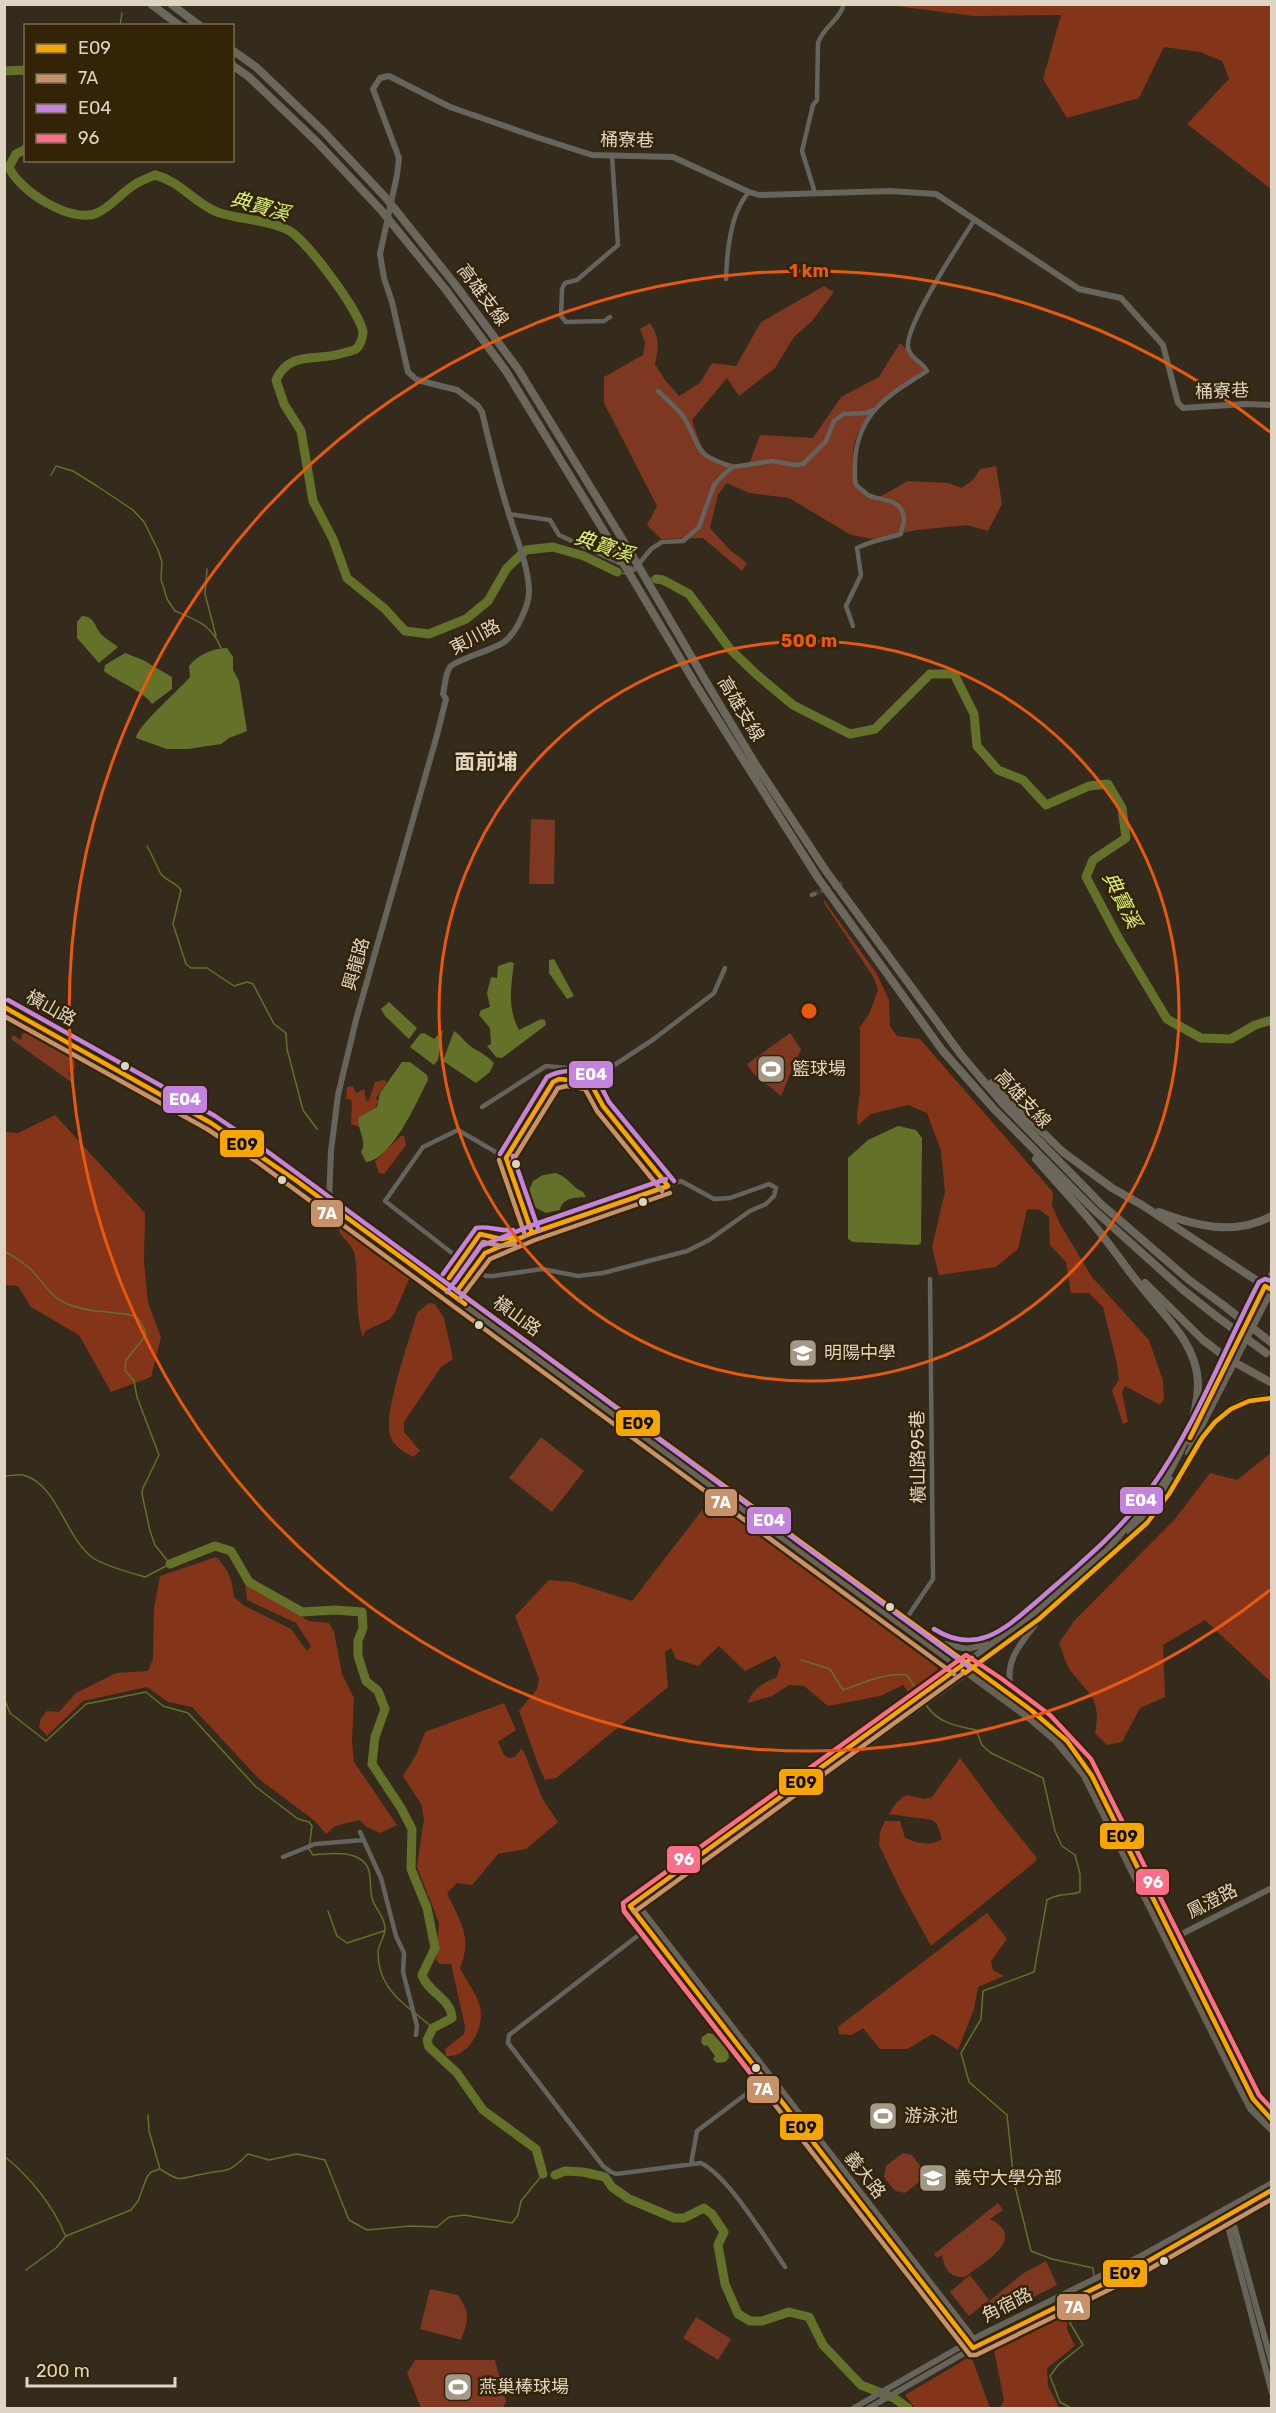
<svg xmlns="http://www.w3.org/2000/svg" width="1276" height="2413" font-family="Rubik,'Noto Sans TC',sans-serif">
<rect width="100%" height="100%" fill="#342b1c"/>
<path fill="#7e3720" d="M824,286L834,292L812,321L794,337L775,368L739,396L727,378L692,420C705,461 707,458 748,467L760,435L813,438L841,397L879,377L900,343L925,367C916,384 910,384 895,394C870,410 851,432 853,462C854,483 858,488 876,499L908,481L948,483L962,488L973,480L980,469L996,466L1002,504L988,531L967,525L917,530L873,539L851,535L789,498L749,493L727,483L718,494L710,528L730,550L747,563L742,571L703,538L661,539L647,525L657,506L604,403V377L643,355L645,343L640,329L650,323C660,338 659,347 655,364L665,380L679,396L700,383L712,363L736,366L761,322Z
M531,819L555,820L554,884H529Z
M30,1031L74,1058L75,1068L68,1074L74,1079L71,1082L11,1039L13,1035L21,1040L22,1034Z
M790,1033L801,1049L781,1096L753,1073L747,1064Z
M541,1437L584,1471L552,1512L509,1478Z
M903,2153L912,2155L924,2171L923,2179L905,2193L895,2191L884,2177L886,2166Z
M998,2203L1003,2210L990,2219C1029,2239 982,2263 965,2277C950,2278 944,2269 942,2255L937,2258L934,2254Z
M1046,2261L1057,2285L996,2316L987,2303L1022,2274Z
M970,2275L989,2300L969,2316L950,2292Z
M430,2289L458,2295C471,2314 468,2320 461,2340L420,2329Z
M696,2317L731,2339L718,2360L683,2338Z
M415,2360H495L506,2401L503,2408H421L407,2373Z"/>
<path fill="#843419" d="M888,5H1271V189L1187,124L1229,79L1222,61L1200,52L1164,47L1139,98L1067,118L1043,79L1061,15L974,16Z
M824,900L877,974L889,1000L890,1026L897,1036L920,1039L1053,1192L1052,1205L1060,1224L1092,1277L1149,1340L1163,1381L1164,1399L1160,1405L1125,1386L1122,1393L1128,1422L1123,1424L1112,1390L1119,1380L1117,1364L1103,1307L1089,1293H1071L1066,1262L1050,1245L1049,1217L1040,1210L1027,1209L1018,1249L996,1267L939,1275L932,1247L945,1192L941,1151L927,1113L908,1105L871,1114L858,1125L857,1117L860,1091V1027L869,1014L878,990L874,978L824,903Z
M384,1080L387,1082L376,1098L378,1101L374,1110L362,1115L360,1127L351,1124L352,1102L350,1099H346L347,1087L353,1086L356,1093L364,1089L366,1101L369,1100L375,1082Z
M55,1115L145,1213L144,1262L148,1303L161,1337L151,1377L111,1392L79,1335L31,1307L18,1286L5,1285V1132L18,1133Z
M401,1136H404L406,1145L384,1174L379,1173L375,1161Z
M343,1224L411,1275L394,1314L390,1319L365,1331L363,1338C354,1309 359,1284 355,1256C353,1243 341,1239 338,1228Z
M429,1303L435,1304L444,1318L453,1359L441,1367L404,1422V1432L420,1451L413,1457C404,1452 393,1446 390,1435C383,1413 410,1338 417,1313Z
M1271,1453V1682L1205,1620L1163,1645L1165,1697L1140,1708L1122,1742L1107,1745L1095,1733C1102,1698 1089,1695 1070,1670C1065,1663 1063,1652 1059,1643L1074,1621L1175,1519L1210,1473L1237,1480Z
M713,1496L936,1662L938,1673L908,1692L903,1685L880,1696L828,1706L804,1686L789,1685L772,1696L748,1703C751,1690 764,1682 776,1678L781,1664L775,1656L745,1671L719,1646L698,1666L676,1659L671,1648L665,1652L668,1687L556,1778L545,1780L539,1767L519,1711L537,1689L539,1679L515,1616L549,1580L573,1582L632,1601Z
M216,1557C229,1570 232,1579 234,1597L243,1605L291,1629L307,1651L311,1646L296,1623L247,1600L245,1584L309,1621L329,1623L334,1632L342,1674L354,1698L352,1741L354,1762L397,1825L380,1833L367,1827L359,1820L335,1826L326,1834L315,1821L259,1779L192,1707L168,1702L147,1687L83,1701L47,1736L39,1727L41,1718L47,1711L59,1712L76,1693L116,1673L148,1671L153,1659L154,1608L160,1576Z
M504,1703L516,1730L498,1742L504,1755L509,1758L515,1757L521,1749L524,1752L543,1800L558,1822L526,1849L498,1854L472,1885L457,1883L447,1893C460,1922 473,1936 460,1968C465,1979 478,1996 480,2007C485,2027 469,2058 446,2056L445,2049L464,2034L465,2026L451,1964H440L436,1960L439,1923L417,1867L424,1819L421,1804L403,1776L417,1753L425,1732Z
M960,1758L999,1811L1037,1858L1035,1862L931,1946L901,1891L879,1845L880,1832L885,1821H900L905,1838C917,1843 930,1847 942,1839L937,1824L932,1820L889,1814L896,1803L906,1795L925,1799L932,1797Z
M987,1913L1007,1939L991,1961L993,1970L1004,1976L978,1987L974,2009L958,2050L933,2034L907,2049H880L863,2028L852,2035L839,2034L838,2027Z
M1068,2307L1067,2329L1075,2346L1047,2368L1048,2386L1059,2408H1000L1004,2400L993,2345Z
M971,2356L990,2408H915L905,2395Z"/>
<path fill="#647129" d="M82,616C96,617 94,627 102,635C106,639 113,643 118,647L99,663L77,638V622Z
M227,648L233,657V670L239,681L247,731L229,738L221,744L188,749H167L136,738C136,727 179,690 190,677L189,666C199,654 211,649 227,648Z
M125,653L143,660L172,677V689L152,704C143,691 117,681 104,671L105,665Z
M554,959L574,996L567,999L549,973V960Z
M510,962L514,963C511,988 507,1007 519,1030L541,1019L545,1020L546,1025L502,1058L496,1057L487,1046L491,1044L490,1028L479,1015L481,1010L490,1007L487,993L491,977L497,978L498,966Z
M389,1002L417,1028L409,1039L385,1016L381,1009Z
M443,1030L438,1060L434,1065L410,1047L420,1034L424,1033L434,1039Z
M454,1031C462,1036 466,1044 473,1048C483,1054 485,1054 494,1063L490,1072L476,1083L443,1061Z
M402,1062H410L427,1075L428,1080C417,1101 392,1160 366,1162L361,1152C368,1140 356,1130 359,1117L377,1107L380,1093Z
M898,1126L916,1130L922,1138L921,1243L918,1245L853,1242L848,1239V1158L868,1140Z
M556,1173C571,1179 570,1186 583,1192L586,1197C574,1198 563,1197 560,1210L546,1213L534,1207L528,1193L533,1181L543,1175Z
M708,2033L713,2034L728,2050L729,2058L725,2062L717,2063L713,2059L715,2056L707,2045L704,2046L701,2042L702,2037Z"/>
<g fill="none" stroke-linecap="round" stroke-linejoin="round">
<path stroke="#647129" stroke-width="1.5" d="M120,26L122,13
M4,166L9,167
M51,475L56,466L73,471L97,486L133,510L144,522L158,550L162,562L161,579L167,599L175,611C196,620 211,624 221,648
M207,569L205,594L216,636
M617,572L625,574
M651,578L656,579
M147,846C152,855 156,865 161,874C166,881 176,882 181,890L173,924L186,964L191,968H207L234,986L247,982L253,984L274,1024L286,1033L287,1049L303,1110L317,1129
M4,1251C13,1256 21,1261 28,1267C41,1278 49,1296 65,1303C78,1309 93,1311 107,1312C127,1315 140,1310 146,1335L126,1360L125,1370L134,1381L137,1397L159,1455L143,1488L142,1494L150,1531L155,1545L170,1564L145,1577C131,1573 105,1566 93,1558C65,1538 58,1484 23,1475C17,1474 10,1476 4,1476
M801,1660L830,1669L843,1690C864,1683 885,1672 907,1675L919,1693
M4,1698L10,1713L46,1741L86,1704L146,1692L163,1706L188,1713L256,1787L298,1819L309,1822L312,1826L309,1849L313,1855C330,1853 363,1849 369,1871C371,1880 370,1889 372,1898C374,1908 383,1913 385,1927C386,1936 378,1944 378,1953C378,1979 392,1995 411,2010
M926,1705C938,1723 956,1726 976,1730L982,1745L991,1753L1043,1778L1055,1831L1062,1846L1075,1855L1080,1874V1892C1067,1896 1058,1893 1047,1900L1034,1972L983,1991L981,2019L961,2053L969,2082L1007,2115L1014,2182L1031,2251L1052,2259L1093,2268L1094,2276
M328,1911L337,1936L347,1943L384,1931
M415,2013L433,2028
M148,2115L149,2131L160,2169
M4,2156C29,2176 53,2205 65,2235
M26,2270L56,2248L66,2236L131,2210L138,2201L147,2177L151,2172L160,2169C183,2184 179,2178 203,2174C230,2168 225,2176 248,2154L269,2160L297,2154L325,2160L349,2220L367,2230L410,2226L437,2227L449,2217L464,2215L512,2223L518,2215L521,2201L543,2174
M1071,2408L1060,2402L1050,2376L1059,2364L1083,2345L1070,2323L1090,2300L1093,2293"/>
<path stroke="#647129" stroke-width="9" d="M4,71L26,70
M26,149L16,154L9,167C19,191 71,224 97,213C111,207 121,193 134,185C140,181 148,178 155,175C180,181 193,202 217,212C239,220 266,219 288,230C306,239 360,312 363,332C363,337 360,346 356,349C353,351 347,352 343,353C317,362 289,350 276,380L284,404L301,431L313,501L333,539L347,578L385,609L405,631L429,634L466,619L488,601L507,568L526,550L553,547L584,556L617,572
M656,579L663,580L689,594L730,649L756,674L793,705L850,734L875,729L930,674H954L974,714L977,746L998,770L1023,780L1046,805L1089,786L1108,784L1122,808L1126,838L1093,860L1086,877L1119,939L1167,1019L1201,1038L1231,1039L1255,1025L1272,1020
M170,1564L215,1546L231,1551L249,1582L302,1612L335,1610L362,1612L363,1628L358,1641V1656L366,1681L378,1691L385,1709L375,1737L372,1764L401,1808L412,1829L411,1869L427,1908L435,1948L422,1975C428,1993 451,1998 452,2018L433,2028L427,2040L429,2047L457,2073L483,2110L536,2149L543,2174
M555,2175L565,2171L583,2172L605,2177L612,2187L629,2199L674,2218H684L704,2208L712,2214L724,2232L718,2245L725,2284L738,2314L750,2321H762L789,2312L809,2317L823,2345L861,2385L894,2398L908,2408"/>
<path stroke="#4e4435" stroke-width="4.5" stroke-dasharray="4.5 2" stroke-linecap="butt" d="M814,894L843,883"/>
<path stroke="#64635d" stroke-width="4.5" d="M815,193L802,151L813,105L817,100L818,43C823,27 840,20 844,4
M726,279C727,252 730,213 749,192
M610,317L604,321L566,322L561,316L562,289L565,283L577,280L618,245L612,156
M658,391C667,400 679,409 685,419C703,452 693,453 733,467
M508,514L550,520L559,535L634,570L651,549L662,542L683,541L699,527L714,485L724,474L733,467L772,461L795,465L803,464L826,441L834,421L844,414L866,413L873,410
M853,626L846,606L861,575L857,548C871,541 885,539 901,534C901,529 904,524 904,520C904,497 878,501 868,495C864,492 860,488 856,485C854,478 855,470 855,462C857,413 890,394 927,371C923,362 909,358 908,347C905,325 961,241 975,219
M812,895L814,894
M482,1107L546,1066L577,1069L613,1066L654,1039L714,993L725,968
M506,1158L553,1082C565,1076 578,1080 590,1082L603,1106L668,1186
M461,1260L385,1201L423,1147L458,1130L506,1158L532,1233
M446,1283L480,1234L501,1239L518,1237
M457,1291L485,1253L532,1233L681,1181L714,1199L730,1198L769,1184L776,1188L774,1196L766,1204L750,1211L709,1240L687,1251L603,1273L578,1276L542,1269L493,1276H486L473,1268
M906,1619L933,1579L930,1279
M360,1832L381,1878L396,1936L404,1953L403,1972L417,2026L416,2035
M283,1857L315,1844L364,1840
M653,1924L509,2035L508,2043L603,2166L611,2172L616,2174L701,2163C729,2177 766,2239 785,2267
M691,2164L697,2131L766,2079"/>
<path stroke="#67645c" stroke-width="6" d="M397,175L399,158L373,89L380,78L389,76L450,107L536,137L592,155L673,157L749,192L759,195L890,191L936,194L1079,289L1121,298L1163,345L1178,403L1183,408L1245,404L1272,405
M329,1200L331,1151L338,1095L356,1020L437,735L446,699L443,694C445,686 445,674 450,667C457,659 491,651 504,642C516,634 530,604 529,590C528,564 516,538 509,514C498,480 490,446 482,412L478,406L457,390L417,380L408,372L392,302L384,278L380,254
M1188,1442L1272,1273
M1188,1453L1272,1290
M1130,1533L1172,1480
M945,1644L967,1649L987,1644
M1015,1696C1000,1668 1018,1646 1035,1625
M638,1905L967,2330L973,2339V2347
M635,1912L1018,1636L1113,1551
M1170,1940L1272,1888
M1230,2211L1272,2364
M1225,2215L1272,2393
M973,2348L630,1906L1034,1613L1107,1550L1156,1494
M854,2408L979,2336L1139,2257L1272,2183
M869,2408L982,2343L1136,2268L1272,2190"/>
<path stroke="#666258" stroke-width="7" d="M4,999L214,1118L298,1175L932,1637C985,1677 1059,1719 1092,1776L1253,2099L1272,2121
M4,1007L211,1123L260,1155L1029,1718L1055,1740L1084,1775L1241,2090L1251,2109L1272,2130"/>
<path stroke="#6b675d" stroke-width="8" d="M151,4L180,26
M171,4L200,26
M232,50L256,67L324,132L386,198L454,283L518,369L629,550
M232,65L249,77L317,142L381,210L446,290L506,371L616,551
M696,685L818,878L942,1050L994,1109L1094,1210L1182,1289L1216,1316
M708,685L756,765L826,871L962,1056L1003,1104L1101,1204L1189,1280L1223,1305
M992,1083L1063,1152L1112,1188L1142,1205L1265,1286
M1036,1159C1059,1186 1084,1211 1105,1239C1117,1254 1128,1271 1141,1286C1164,1316 1196,1342 1198,1382C1199,1423 1174,1463 1155,1497
M1159,1212C1196,1226 1234,1236 1272,1216
M1145,1283L1203,1340L1228,1359
M1234,1362L1272,1383
M1110,1554C1127,1540 1144,1528 1157,1511C1191,1468 1205,1397 1272,1398"/>
<path stroke="#67645c" stroke-width="6" d="M380,254L397,175"/>
<path stroke="#6b675d" stroke-width="8" d="M629,550L708,685
M616,551L696,685
M1223,1305L1272,1343
M1216,1316L1266,1353"/>
<g stroke="#342407" stroke-width="9">
<path id="bus-1" d="M4,1007L211,1123L294,1179L465,1304
M559,1079L590,1082L603,1106L668,1186L532,1233L506,1158L553,1082Z
M532,1233L485,1253L457,1291L1031,1710L1067,1741L1092,1776L1253,2099L1272,2120
M449,1278L480,1234L501,1239L514,1237
M1190,1438L1265,1286L1272,1290
M963,1671L965,1673L1039,1619L1147,1523L1169,1494L1202,1438L1215,1422L1231,1409L1249,1401L1272,1398
M630,1906L972,1658
M630,1906L973,2348
M973,2348L1136,2268L1272,2190"/>
</g>
<g stroke="#342407" stroke-width="9">
<path id="bus-2" d="M4,1016L207,1129L256,1161L954,1674
M499,1160L525,1235
M512,1162L558,1088L567,1086L585,1089L597,1111L662,1191
M455,1282L483,1242L501,1246L515,1244
M459,1300L490,1259L535,1240L670,1193
M624,1911L970,2355H976L1139,2275L1272,2199
M634,1912L962,1674"/>
</g>
<g stroke="#342407" stroke-width="9">
<path id="bus-3" d="M8,1000L215,1116L264,1149L969,1667
M500,1154L547,1077C561,1069 582,1069 596,1077L609,1102L674,1181
M513,1156L539,1231
M443,1274L476,1228C488,1225 500,1232 513,1230
M447,1292L481,1246L530,1226L666,1179
M934,1629C978,1657 1007,1627 1041,1598C1080,1564 1121,1530 1151,1488C1196,1425 1223,1351 1259,1282L1265,1279L1272,1281"/>
</g>
<g stroke="#342407" stroke-width="9">
<path id="bus-4" d="M759,2084L624,1911L623,1903L966,1655L1002,1679L1050,1715L1091,1759L1259,2095L1272,2109"/>
</g>
<use href="#bus-1" stroke="#f7a600" stroke-width="4.5"/>
<use href="#bus-2" stroke="#c7916a" stroke-width="4.5"/>
<use href="#bus-3" stroke="#c483df" stroke-width="4.5"/>
<use href="#bus-4" stroke="#fb6d88" stroke-width="4.5"/>
</g>
<g fill="none" stroke="#e8590c" stroke-width="3">
<circle cx="809" cy="1011" r="370"/>
<path d="M1270 1590A740 740 0 1 1 1270 432"/>
</g>
<defs>
<g id="stadium-square" transform="scale(1.5)"><rect x="-9" y="-9" width="18" height="18" rx="4" fill="#a39989" stroke="#342407"/><path d="M0-5a6.5 5 0 1 0 0 10a6.5 5 0 1 0 0-10ZM-3.5-1.8h7v3.6h-7Z" fill="#fff"/></g>
<g id="school-square" transform="scale(1.5)"><rect x="-9" y="-9" width="18" height="18" rx="4" fill="#a39989" stroke="#342407"/><path d="M0-5L7-2L0 1L-7-2ZM-4 1L0 2.5L4 1V4Q0 6-4 4Z" fill="#fff"/></g>
<g id="university-square" transform="scale(1.5)"><rect x="-9" y="-9" width="18" height="18" rx="4" fill="#a39989" stroke="#342407"/><path d="M0-5L7-2L0 1L-7-2ZM-4 1L0 2.5L4 1V4Q0 6-4 4Z" fill="#fff"/></g>
</defs>
<g fill-rule="evenodd">
<use href="#stadium-square" x="771" y="1069"/>
<use href="#school-square" x="803" y="1353"/>
<use href="#stadium-square" x="883" y="2116"/>
<use href="#university-square" x="933" y="2178"/>
<use href="#stadium-square" x="458" y="2387"/>
</g>
<g fill="#dfd4c4" stroke="#342407" stroke-width="2">
<circle cx="125" cy="1066" r="5"/>
<circle cx="516" cy="1164" r="5"/>
<circle cx="282" cy="1180" r="5"/>
<circle cx="643" cy="1202" r="5"/>
<circle cx="479" cy="1325" r="5"/>
<circle cx="890" cy="1607" r="5"/>
<circle cx="756" cy="2068" r="5"/>
<circle cx="1164" cy="2261" r="5"/>
</g>
<g text-anchor="middle" dominant-baseline="central" stroke-width="5" stroke-linejoin="round" paint-order="stroke">
<g font-size="18" fill="#dfd4c4" stroke="#342407">
<text transform="translate(627 140) rotate(1)">桶寮巷</text>
<text transform="translate(483 295) rotate(53)">高雄支線</text>
<text transform="translate(1222 391) rotate(-2)">桶寮巷</text>
<text transform="translate(475 637) rotate(-28)">東川路</text>
<text transform="translate(741 709) rotate(59)">高雄支線</text>
<text transform="translate(356 964) rotate(-74)">興龍路</text>
<text transform="translate(51 1008) rotate(29)">橫山路</text>
<text transform="translate(1023 1099) rotate(47)">高雄支線</text>
<text transform="translate(517 1316) rotate(36)">橫山路</text>
<text transform="translate(918 1457) rotate(-91)">橫山路95巷</text>
<text transform="translate(1212 1901) rotate(-27)">鳳澄路</text>
<text transform="translate(865 2175) rotate(52)">義大路</text>
<text transform="translate(1007 2305) rotate(-27)">角宿路</text>
</g>
<g font-size="18" fill="#dfd4c4" stroke="#342407" text-anchor="start">
<text x="792" y="1069">籃球場</text>
<text x="824" y="1353">明陽中學</text>
<text x="904" y="2116">游泳池</text>
<text x="954" y="2178">義守大學分部</text>
<text x="479" y="2387">燕巢棒球場</text>
</g>
<g font-size="20" font-style="italic" fill="#d9f26f" stroke="#342407">
<text transform="translate(260 206) rotate(16)">典寶溪</text>
<text transform="translate(604 546) rotate(19)">典寶溪</text>
<text transform="translate(1122 900) rotate(63)">典寶溪</text>
</g>
<g font-size="21" font-weight="bold" fill="#dfd4c4" stroke="#342407">
<text x="486" y="761">面前埔</text>
</g>
</g>
<circle cx="809" cy="1011" r="9" fill="#e8590c" stroke="#342407" stroke-width="3"/>
<g font-size="18" text-anchor="middle" font-weight="bold" fill="#e8590c" stroke="#342407" stroke-width="5" stroke-linejoin="round" paint-order="stroke">
<text x="809" y="277">1 km</text>
<text x="809" y="647">500 m</text>
</g>
<g stroke="#342407" stroke-width="2">
<rect x="568" y="1060" width="46" height="29" rx="6" fill="#c483df"/>
<rect x="162" y="1085" width="46" height="29" rx="6" fill="#c483df"/>
<rect x="219" y="1129" width="46" height="29" rx="6" fill="#f7a600"/>
<rect x="310" y="1199" width="34" height="29" rx="6" fill="#c7916a"/>
<rect x="615" y="1409" width="46" height="28" rx="6" fill="#f7a600"/>
<rect x="1119" y="1486" width="45" height="29" rx="6" fill="#c483df"/>
<rect x="704" y="1488" width="34" height="29" rx="6" fill="#c7916a"/>
<rect x="746" y="1506" width="46" height="29" rx="6" fill="#c483df"/>
<rect x="778" y="1768" width="46" height="28" rx="6" fill="#f7a600"/>
<rect x="1099" y="1822" width="46" height="28" rx="6" fill="#f7a600"/>
<rect x="666" y="1845" width="35" height="29" rx="6" fill="#fb6d88"/>
<rect x="1135" y="1868" width="35" height="28" rx="6" fill="#fb6d88"/>
<rect x="746" y="2075" width="34" height="29" rx="6" fill="#c7916a"/>
<rect x="779" y="2113" width="45" height="28" rx="6" fill="#f7a600"/>
<rect x="1102" y="2259" width="46" height="29" rx="6" fill="#f7a600"/>
<rect x="1056" y="2293" width="35" height="28" rx="6" fill="#c7916a"/>
</g>
<g font-size="16" text-anchor="middle" font-weight="bold" fill="#fff">
<text x="591" y="1080">E04</text>
<text x="185" y="1105">E04</text>
<text x="327" y="1219">7A</text>
<text x="1141" y="1506">E04</text>
<text x="721" y="1508">7A</text>
<text x="769" y="1526">E04</text>
<text x="684" y="1865">96</text>
<text x="1153" y="1888">96</text>
<text x="763" y="2095">7A</text>
<text x="1074" y="2313">7A</text>
</g>
<g font-size="16" text-anchor="middle" font-weight="bold" fill="#111">
<text x="242" y="1150">E09</text>
<text x="638" y="1429">E09</text>
<text x="801" y="1788">E09</text>
<text x="1122" y="1842">E09</text>
<text x="801" y="2133">E09</text>
<text x="1125" y="2279">E09</text>
</g>
<rect width="1276" height="2413" fill="none" stroke="#dfd4c4" stroke-width="12"/>
<rect x="24" y="24" width="210" height="138" fill="#342407" stroke="#786a53" stroke-width="1.5"/>
<rect x="36" y="44" width="30" height="9" fill="#f7a600" stroke="#786a53" stroke-width="1.5"/>
<text x="78" y="54" font-size="18" fill="#dfd4c4">E09</text>
<rect x="36" y="74" width="30" height="9" fill="#c7916a" stroke="#786a53" stroke-width="1.5"/>
<text x="78" y="84" font-size="18" fill="#dfd4c4">7A</text>
<rect x="36" y="104" width="30" height="9" fill="#c483df" stroke="#786a53" stroke-width="1.5"/>
<text x="78" y="114" font-size="18" fill="#dfd4c4">E04</text>
<rect x="36" y="134" width="30" height="9" fill="#fb6d88" stroke="#786a53" stroke-width="1.5"/>
<text x="78" y="144" font-size="18" fill="#dfd4c4">96</text>
<path d="M27 2377v9h148v-9" fill="none" stroke="#dfd4c4" stroke-width="3"/>
<text x="36" y="2377" font-size="18" fill="#dfd4c4" stroke="#342407" stroke-width="4.5" paint-order="stroke">200 m</text>
</svg>
